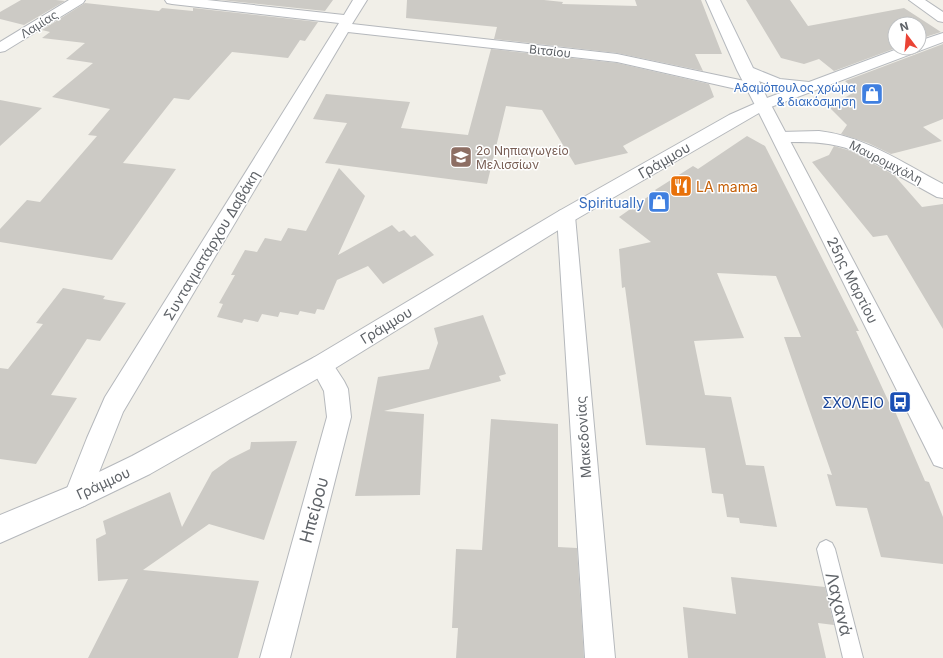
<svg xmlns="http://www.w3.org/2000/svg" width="943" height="658" font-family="Inter,sans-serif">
<rect width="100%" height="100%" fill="#f1efe8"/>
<path fill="#cccac5" d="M21,0H56L65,1L24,25L0,19V12Z
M221,0H333L325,11Z
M407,0H544L563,2L562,4L637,6L635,0H701L722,54H695L703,71L617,53L494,39L497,27L406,18Z
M746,0H790L808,26L904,8L941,32L919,39V24H895L896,48L834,71L819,59L804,64L781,58Z
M85,3L159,11L162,8L193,11V8L318,22L305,41L300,40L288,58L232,52L189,100L174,98L123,163L176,169L112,260L0,242V229L27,200L40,202L97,136L88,135L110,109L52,97L93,63L66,59L85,43L42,38L50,32L42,30Z
M943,44V119L923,127L942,141L891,154L868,143L841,134L847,125L829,107L856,91L845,81Z
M491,49L617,63L709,84L714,97L623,146L628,153L575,165L542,110L506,106L487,184L325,163L347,123L313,119L326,94L410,102L401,128L468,135Z
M0,100L42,108L0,146Z
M747,136L765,146L859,331H856L892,409H894L925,481L929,482L943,517V564L881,557L867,508L836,506L827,474L832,475L784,337H801L776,276L717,273L744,338L694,341L705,395L731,397L746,465L764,466L777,527L740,523L739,518L727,517L723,494L712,493L705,448L646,445L625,287L622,288L619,249L651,242L619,217L656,191L655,190L693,166L698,169Z
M834,146L851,151L894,175L922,207L943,204V329L887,235L873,237L812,162L829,155Z
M339,168L365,196L338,255L392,225L399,232L404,230L411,237L415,235L434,255L383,284L368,266L337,280L324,310L317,309L315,314L300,311L298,315L280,312L278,317L262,314L258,322L244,319L242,323L217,317L223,304L219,303L235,275H231L245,250L257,252L265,238L281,241L288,228L306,231Z
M63,288L105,296L103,299L126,303L100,341L87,339L51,395L77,398L36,464L0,459V368L8,369L43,324L36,323Z
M483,315L506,374L499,376L501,381L384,411L424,414L420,495L355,496L378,377L429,369L438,343L434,328Z
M491,419L558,424V547L577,548L584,658H456L458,628H452L456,549L482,550Z
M297,441L264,540L209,524L143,570L259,581L238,658H88L128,579L98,581L96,539L106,534L103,521L170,492L182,527L212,472L230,459L250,449L251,442Z
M731,577L825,587L834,625L818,623L826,658H688L683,607L736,614Z"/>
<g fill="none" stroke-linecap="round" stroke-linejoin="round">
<g stroke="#b5b8bc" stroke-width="2">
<path id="service" d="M826,540L832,543L835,549L863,658H843L817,549L820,543Z"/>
</g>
<g stroke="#b5b8bc" stroke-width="2">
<path id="minor" d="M69,0H85L83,3L5,51L0,52V42Z
M165,0H207L344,15L353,0H367L352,24L617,54L754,83L759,85L762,88L759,91L754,93L617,62L348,32L123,412L86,505L77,509L68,505L64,496L87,438L105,397L339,23L172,4L167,3Z
M909,0H925L943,12V22L938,21Z
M819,131C864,136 903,163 943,184V198L937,197L852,150C828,141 805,142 780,142L774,141L772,137L774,133L780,132Z
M566,209L573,211L575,216L615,658H585L557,216L559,211Z
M321,355L329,358L344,381L348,389L351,417L290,658H260L327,417L324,391L310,365L313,358Z"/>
</g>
<g stroke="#b5b8bc" stroke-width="2">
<path id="tertiary" d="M763,100L769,102L771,105L943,430V468L934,465L759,113L573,221L329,372L150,474L86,505L0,543V515L68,487L132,456L313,358L559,211L729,115Z"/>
</g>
<g stroke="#b6babf" stroke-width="2">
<path id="secondary" d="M706,0H720L753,68L780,79L809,82L900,48H919V41L943,33V42L763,110L757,108L755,105L737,70ZM759,81L777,88L791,89L767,98Z"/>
</g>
<use href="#service" fill="#fff" fill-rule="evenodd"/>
<use href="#minor" fill="#fff" fill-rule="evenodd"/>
<use href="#tertiary" fill="#fff" fill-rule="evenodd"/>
<use href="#secondary" fill="#fff" fill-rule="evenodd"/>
</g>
<defs>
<g id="shop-square" transform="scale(1.15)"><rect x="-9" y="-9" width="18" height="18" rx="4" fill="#3f7fe0" stroke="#fff"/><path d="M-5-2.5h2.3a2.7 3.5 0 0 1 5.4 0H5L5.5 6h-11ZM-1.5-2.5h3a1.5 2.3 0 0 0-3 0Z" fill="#fff"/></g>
<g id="school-square" transform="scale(1.15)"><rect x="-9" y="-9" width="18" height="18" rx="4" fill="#8d6e63" stroke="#fff"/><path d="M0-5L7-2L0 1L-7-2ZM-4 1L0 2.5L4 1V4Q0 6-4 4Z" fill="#fff"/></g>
<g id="restaurant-square" transform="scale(1.15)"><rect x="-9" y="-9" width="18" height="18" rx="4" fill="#e8710a" stroke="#fff"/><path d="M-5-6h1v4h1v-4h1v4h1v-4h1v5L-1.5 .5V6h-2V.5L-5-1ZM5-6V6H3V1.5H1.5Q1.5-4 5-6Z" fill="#fff"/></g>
<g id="bus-square" transform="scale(1.15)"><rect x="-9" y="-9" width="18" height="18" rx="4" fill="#1a4fb4" stroke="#fff"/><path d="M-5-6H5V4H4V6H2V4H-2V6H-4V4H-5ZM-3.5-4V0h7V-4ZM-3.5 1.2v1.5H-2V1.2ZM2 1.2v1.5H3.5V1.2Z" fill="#fff"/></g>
</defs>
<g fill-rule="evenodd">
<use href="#shop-square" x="872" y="94"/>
<use href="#school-square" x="461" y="157"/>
<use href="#restaurant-square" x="681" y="186"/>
<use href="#shop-square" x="659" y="202"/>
<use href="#bus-square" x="900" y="402"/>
</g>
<g text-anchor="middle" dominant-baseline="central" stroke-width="3" stroke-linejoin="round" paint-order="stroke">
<g font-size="12" fill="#5f6368" stroke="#fff">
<text transform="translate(39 24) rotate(-32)">Λαμίας</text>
<text transform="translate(550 51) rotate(6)">Βιτσίου</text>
<text transform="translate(886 162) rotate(27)">Μαυρομιχάλη</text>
</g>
<g font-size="12" fill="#366cbe" stroke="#fff" text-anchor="end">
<text x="856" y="87">Αδαμόπουλος χρώμα<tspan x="856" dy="14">&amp; διακόσμηση</tspan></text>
</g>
<g font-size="12" fill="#785e54" stroke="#fff" text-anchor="start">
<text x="476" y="150">2ο Νηπιαγωγείο<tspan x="476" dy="14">Μελισσίων</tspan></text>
</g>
<g font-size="14" fill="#5f6368" stroke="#fff">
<text transform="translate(664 160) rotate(-30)">Γράμμου</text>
<text transform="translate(211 245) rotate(-59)">Συνταγματάρχου Δαβάκη</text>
<text transform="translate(853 280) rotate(63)">25ης Μαρτίου</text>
<text transform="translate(386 325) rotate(-31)">Γράμμου</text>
<text transform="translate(583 437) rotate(-94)">Μακεδονίας</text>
<text transform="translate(103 483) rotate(-25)">Γράμμου</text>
</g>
<g font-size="14" fill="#c56008" stroke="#fff" text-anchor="start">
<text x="696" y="186">LA mama</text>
</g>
<g font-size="14" fill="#366cbe" stroke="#fff" text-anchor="end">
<text x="644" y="202">Spiritually</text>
</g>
<g font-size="14" fill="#164399" stroke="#fff" text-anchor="end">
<text x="884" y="402">ΣΧΟΛΕΙΟ</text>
</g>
<g font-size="17" fill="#5f6368" stroke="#fff">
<text transform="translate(314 510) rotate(-75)">Ηπείρου</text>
<text transform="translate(839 604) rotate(76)">Λαχανά</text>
</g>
</g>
<g transform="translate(907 36) rotate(344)"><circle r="19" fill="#ffffff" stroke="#bfc1c3"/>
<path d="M0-3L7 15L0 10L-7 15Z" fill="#ea4335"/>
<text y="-6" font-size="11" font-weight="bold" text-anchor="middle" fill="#5f6368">N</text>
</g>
</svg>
